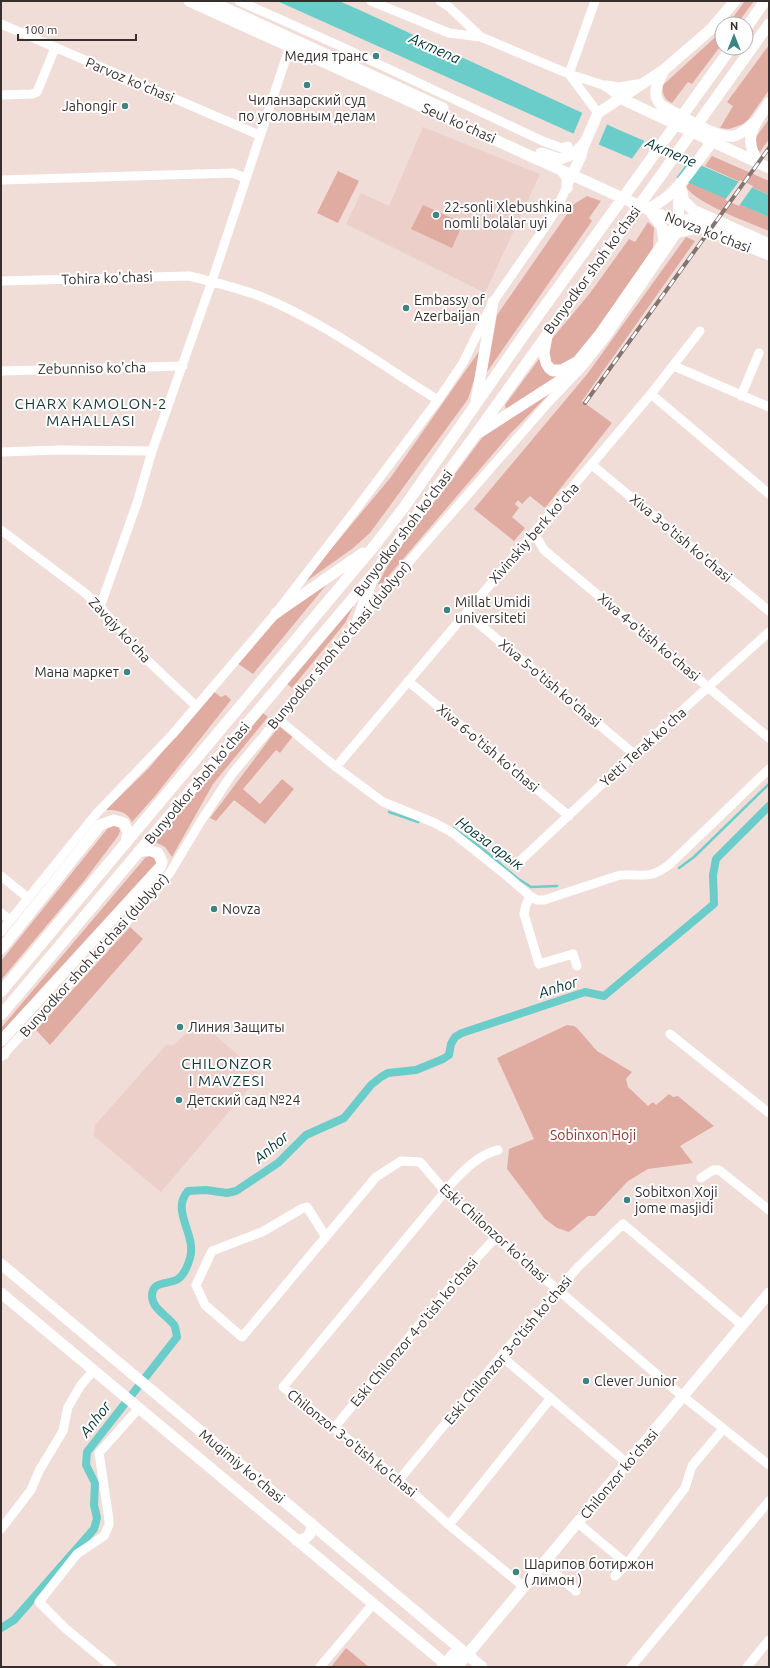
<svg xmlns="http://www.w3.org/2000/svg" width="770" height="1668" font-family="Ubuntu,sans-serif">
<rect width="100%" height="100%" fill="#f1ddd8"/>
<path fill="#eccfc9" d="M423,127L540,174L485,293L346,224L361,193L389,206Z
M198,1021L261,1074L161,1192L94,1136L95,1125L166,1045H174Z"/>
<path fill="#e0aca2" d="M745,1H754L737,24H728Z
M722,31V44L692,84L688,82L672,103C664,99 662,94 663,85Z
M769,45V90L748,120L743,124L729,129L720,128L733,106L727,102Z
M769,119V139L760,152L756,148V137Z
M712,156L769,181V195L705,166Z
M338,171L359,181L338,223L317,213Z
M690,182L769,217V231C750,223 697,204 686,187Z
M587,196L601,201L589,218L592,221L487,372L497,315L574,204Z
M423,205L463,223L452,248L411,229Z
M648,222L654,228L653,248L579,356L568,365L554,364L550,361L548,354L551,340L590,293L629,239L635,242Z
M686,237L695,241L582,401L612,423L545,508L530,496L522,504L518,500L515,504L519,508L512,517L525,528L514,541L474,509L588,373Z
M480,350L475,377L468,399L370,533L352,549L301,585L391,477Z
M539,359L545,371L557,377L506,409L505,405Z
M552,391L510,434L380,586L378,584L390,561L485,434Z
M332,578L253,674L237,663L268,626Z
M357,599L345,623L292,688L287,684Z
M213,691L221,697L226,695L231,700L155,796L132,822C127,811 117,810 106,810L149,768Z
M263,713L268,717L213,784L172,857L165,847L155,842Z
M280,725L293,736L280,753L276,750L243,789L260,804L282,779L294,789L265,824L234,800L216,821L210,818Z
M113,825L119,828L120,831L118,836L84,881L1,980V961L108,828Z
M150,856L154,858L157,864L1,1033V1028L145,858Z
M130,927L143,939L50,1045L36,1030Z
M567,1025L574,1026L577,1028L597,1051L632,1072L626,1079L628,1087L648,1106L653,1102L656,1105L669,1094L673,1097L678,1096L714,1126L680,1146L693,1163L648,1169L628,1181L595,1216H588L569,1232L557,1228L545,1219L507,1169L509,1149L534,1139L497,1058Z
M346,1648L369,1667H331Z"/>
<path fill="#6bcdca" d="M277,1H339L364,12L617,129L769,195V217L581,137Z"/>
<path fill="#f1ddd8" d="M583,111L608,122L598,146L573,135Z
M646,139L691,158L676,178L631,160Z
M740,180L753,186L739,206L725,200Z"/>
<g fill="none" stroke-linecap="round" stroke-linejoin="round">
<path stroke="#6bcdca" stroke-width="2.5" d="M389,812L418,822L421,819
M453,828L483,849L517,878L531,887L557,886
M679,868L694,857L769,784"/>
<path stroke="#6bcdca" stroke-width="8" d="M1,1628L14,1620L94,1529L97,1518L94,1505L95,1483L86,1465L87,1452L177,1337C176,1333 176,1328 174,1325C168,1316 152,1309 152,1296C152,1280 169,1285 178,1279C184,1275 188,1265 190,1258C197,1234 170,1211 188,1191L206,1190L227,1193L236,1191L278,1163L306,1135L344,1118L371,1085L381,1077L388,1073L416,1070L443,1059L449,1055L451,1044L455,1037L462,1033L585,992L604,996L714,904L713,875L716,859L769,806"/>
<path stroke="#fff" stroke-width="9" d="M239,1L340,46L545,142L562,148L568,146
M371,1L449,33L481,37
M440,1L449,7L481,37L569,74L606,86L620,98
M1,24L259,135
M569,74L595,1
M569,74L598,113
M1,95L32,94L37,92L55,48
M1,180L233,173L245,178
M1,281L189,276C214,282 239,288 262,297C322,321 383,366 438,400
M674,366L769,407
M1,371L183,366
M651,394L769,494
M741,396L759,353
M1,452L59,450L152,451
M592,465L769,611
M1,530L85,593L100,607L146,659L196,706
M534,533L544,550L769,738
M100,607L137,503L152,451L212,281L290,46
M466,613L634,754
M408,681L569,816
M278,719L336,767L651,394L700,331
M336,767L383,802L435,823L453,833L507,876L530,896L537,900H544L617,876C628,873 641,877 652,874C658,873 664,868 669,865L769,769
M518,863L634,754L769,632
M1,876L28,898
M530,896L526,905L524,914L539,964L573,954L577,966
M1,913L10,920
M1,932L96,814L172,735L276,613L357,508L438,400L463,363L493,302L543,230L556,210L569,182
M670,1034L769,1113
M1,1057L158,888L171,871L201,821L232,774L414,556L547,404L583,366L606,337L678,232
M498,1150C480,1154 465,1169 453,1182L283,1387L399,1480L449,1525L524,1587
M701,1178L713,1170H719L769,1210
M326,1237L307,1207L303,1208L262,1232L212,1251L196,1285L205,1305L242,1337L376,1177L401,1161L420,1162L446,1192L496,1237L675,1390L769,1465
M501,1356L628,1464
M334,1428L452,1285L496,1237
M399,1480L501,1356L578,1267L623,1224L742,1325
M578,1523L627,1564L685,1488L692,1466L723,1429
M449,1525L551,1398
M1,1529L31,1490L39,1471L63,1431L68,1407L81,1385L94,1370
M544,1564L576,1591
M615,1576L627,1564
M112,1667L65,1628L39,1602L77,1554L104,1536L109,1525V1520L99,1453L139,1408
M320,1667L373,1604
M631,1667L769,1501
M747,1667L769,1640"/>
<path stroke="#fff" stroke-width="11" d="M189,1L647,209L678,222L707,229L769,255
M210,1L443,108
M746,28L765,1
M664,70C658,82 650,95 662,106C679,114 716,139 734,136C742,134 749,127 755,122
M606,86L619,88L637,85
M620,98L769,168
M541,153L560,159L573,154L585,143L598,113L665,69L710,30L735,1
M760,164C741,140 754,124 769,103
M561,170L567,177V188
M572,175L581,156L584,143
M680,184L684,201L693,210L769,244
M679,192L678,232L698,228
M647,209C675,198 691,169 709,146L708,139
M649,210L662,227L664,242
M547,336L544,353L546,363L549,368L553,371L562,370L578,361L600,334L678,222L693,218H709
M476,402L493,302
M480,432L578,369
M276,613L363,553
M356,625L372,580
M1,949L100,825L114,820L124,823L128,832L126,843
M1,992L375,545L405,506L524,335L731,48
M1,1015L375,572L476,434L769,24
M1,1041L161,866L162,862L158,853L148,850L138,852
M1,1054H4
M1,1264L482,1667
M1,1293L449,1667
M296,1540C307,1540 313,1534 311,1523
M442,1667L459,1648
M457,1667L769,1293"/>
<g stroke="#827572" stroke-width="4">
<path id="rail" d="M585,403L769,148"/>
</g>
<use href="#rail" stroke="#fff" stroke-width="2.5" stroke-dasharray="8" stroke-linecap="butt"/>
</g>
<g fill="#3d8583" stroke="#fff" stroke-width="1.5">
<circle cx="376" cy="56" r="4"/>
<circle cx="307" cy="85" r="4"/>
<circle cx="125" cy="106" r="4"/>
<circle cx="436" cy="215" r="4"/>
<circle cx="406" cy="308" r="4"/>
<circle cx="447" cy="610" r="4"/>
<circle cx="127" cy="672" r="4"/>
<circle cx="214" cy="909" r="4"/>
<circle cx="180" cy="1027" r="4"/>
<circle cx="179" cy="1100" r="4"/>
<circle cx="627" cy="1200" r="4"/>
<circle cx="586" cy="1381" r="4"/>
<circle cx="516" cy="1572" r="4"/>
</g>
<g text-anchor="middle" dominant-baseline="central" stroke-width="4" stroke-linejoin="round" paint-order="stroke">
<g font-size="14" fill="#372f2e" stroke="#fff" text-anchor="start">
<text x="368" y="56" text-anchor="end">Медия транс</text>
<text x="307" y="100" text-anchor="middle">Чиланзарский суд<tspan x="307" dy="16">по уголовным делам</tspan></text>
<text x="117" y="106" text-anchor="end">Jahongir</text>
<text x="444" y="207">22-sonli Xlebushkina<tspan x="444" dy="16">nomli bolalar uyi</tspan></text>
<text x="414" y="300">Embassy of<tspan x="414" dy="16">Azerbaijan</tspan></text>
<text x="455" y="602">Millat Umidi<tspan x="455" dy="16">universiteti</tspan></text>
<text x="119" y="672" text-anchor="end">Мана маркет</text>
<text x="222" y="909">Novza</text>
<text x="188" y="1027">Линия Защиты</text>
<text x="187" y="1100">Детский сад №24</text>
<text x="635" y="1192">Sobitxon Xoji<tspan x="635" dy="16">jome masjidi</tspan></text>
<text x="594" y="1381">Clever Junior</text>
<text x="524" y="1564">Шарипов ботиржон<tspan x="524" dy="16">( лимон )</tspan></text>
</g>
<g font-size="14" fill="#372f2e" stroke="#fff">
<text transform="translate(130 80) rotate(23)">Parvoz ko'chasi</text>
<text transform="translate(459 123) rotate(24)">Seul ko'chasi</text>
<text transform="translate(708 232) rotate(21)">Novza ko'chasi</text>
<text transform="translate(592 270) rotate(-54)">Bunyodkor shoh ko'chasi</text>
<text transform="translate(107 278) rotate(-2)">Tohira ko'chasi</text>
<text transform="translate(92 368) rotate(-1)">Zebunniso ko'cha</text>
<text transform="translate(403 533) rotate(-53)">Bunyodkor shoh ko'chasi</text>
<text transform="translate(534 533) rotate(-49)">Xivinskiy berk ko'cha</text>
<text transform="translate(681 538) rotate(40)">Xiva 3-o'tish ko'chasi</text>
<text transform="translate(120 630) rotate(47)">Zavqiy ko'cha</text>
<text transform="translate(649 637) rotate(40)">Xiva 4-o'tish ko'chasi</text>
<text transform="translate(339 645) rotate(-50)">Bunyodkor shoh koʻchasi (dublyor)</text>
<text transform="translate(550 683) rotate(40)">Xiva 5-o'tish ko'chasi</text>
<text transform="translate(643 747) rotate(-42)">Yetti Terak ko'cha</text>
<text transform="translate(488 748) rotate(40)">Xiva 6-o'tish ko'chasi</text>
<text transform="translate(197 783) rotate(-50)">Bunyodkor shoh ko'chasi</text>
<text transform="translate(94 955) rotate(-48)">Bunyodkor shoh koʻchasi (dublyor)</text>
<text transform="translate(494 1233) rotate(42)">Eski Chilonzor ko'chasi</text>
<text transform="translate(414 1332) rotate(-50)">Eski Chilonzor 4-o'tish ko'chasi</text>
<text transform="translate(508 1350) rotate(-50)">Eski Chilonzor 3-o'tish ko'chasi</text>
<text transform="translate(352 1443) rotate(39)">Chilonzor 3-o'tish ko'chasi</text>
<text transform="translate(242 1466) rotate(40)">Muqimiy ko'chasi</text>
<text transform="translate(619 1474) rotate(-50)">Chilonzor ko'chasi</text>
</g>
<g font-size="14" fill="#8f3629" stroke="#fff">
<text x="593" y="1135">Sobinxon Hoji</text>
</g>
<g font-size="15" font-style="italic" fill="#043534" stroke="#fff">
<text transform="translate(435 48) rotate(24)">Актепа</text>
<text transform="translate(671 152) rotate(23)">Актепе</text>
<text transform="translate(490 843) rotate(36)">Новза арык</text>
<text transform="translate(558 987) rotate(-17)">Anhor</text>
<text transform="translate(271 1147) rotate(-40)">Anhor</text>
<text transform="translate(95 1419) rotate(-52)">Anhor</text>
</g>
<g font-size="15" letter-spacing="1" fill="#133635" stroke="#fff">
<text x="91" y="403">CHARX KAMOLON-2<tspan x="91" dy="17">MAHALLASI</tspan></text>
<text x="227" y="1063">CHILONZOR<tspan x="227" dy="17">I MAVZESI</tspan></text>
</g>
</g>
<rect width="770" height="1668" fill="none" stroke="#372f2e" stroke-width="4"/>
<g transform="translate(734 36)"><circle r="19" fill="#ffffff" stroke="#afacab"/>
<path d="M0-3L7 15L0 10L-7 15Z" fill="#3d8583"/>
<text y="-6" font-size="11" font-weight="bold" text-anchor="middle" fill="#372f2e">N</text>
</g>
<path d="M18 34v6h118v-6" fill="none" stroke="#372f2e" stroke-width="2"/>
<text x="24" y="34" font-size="12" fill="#372f2e" stroke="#ffffff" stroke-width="3" paint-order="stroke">100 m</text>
</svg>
